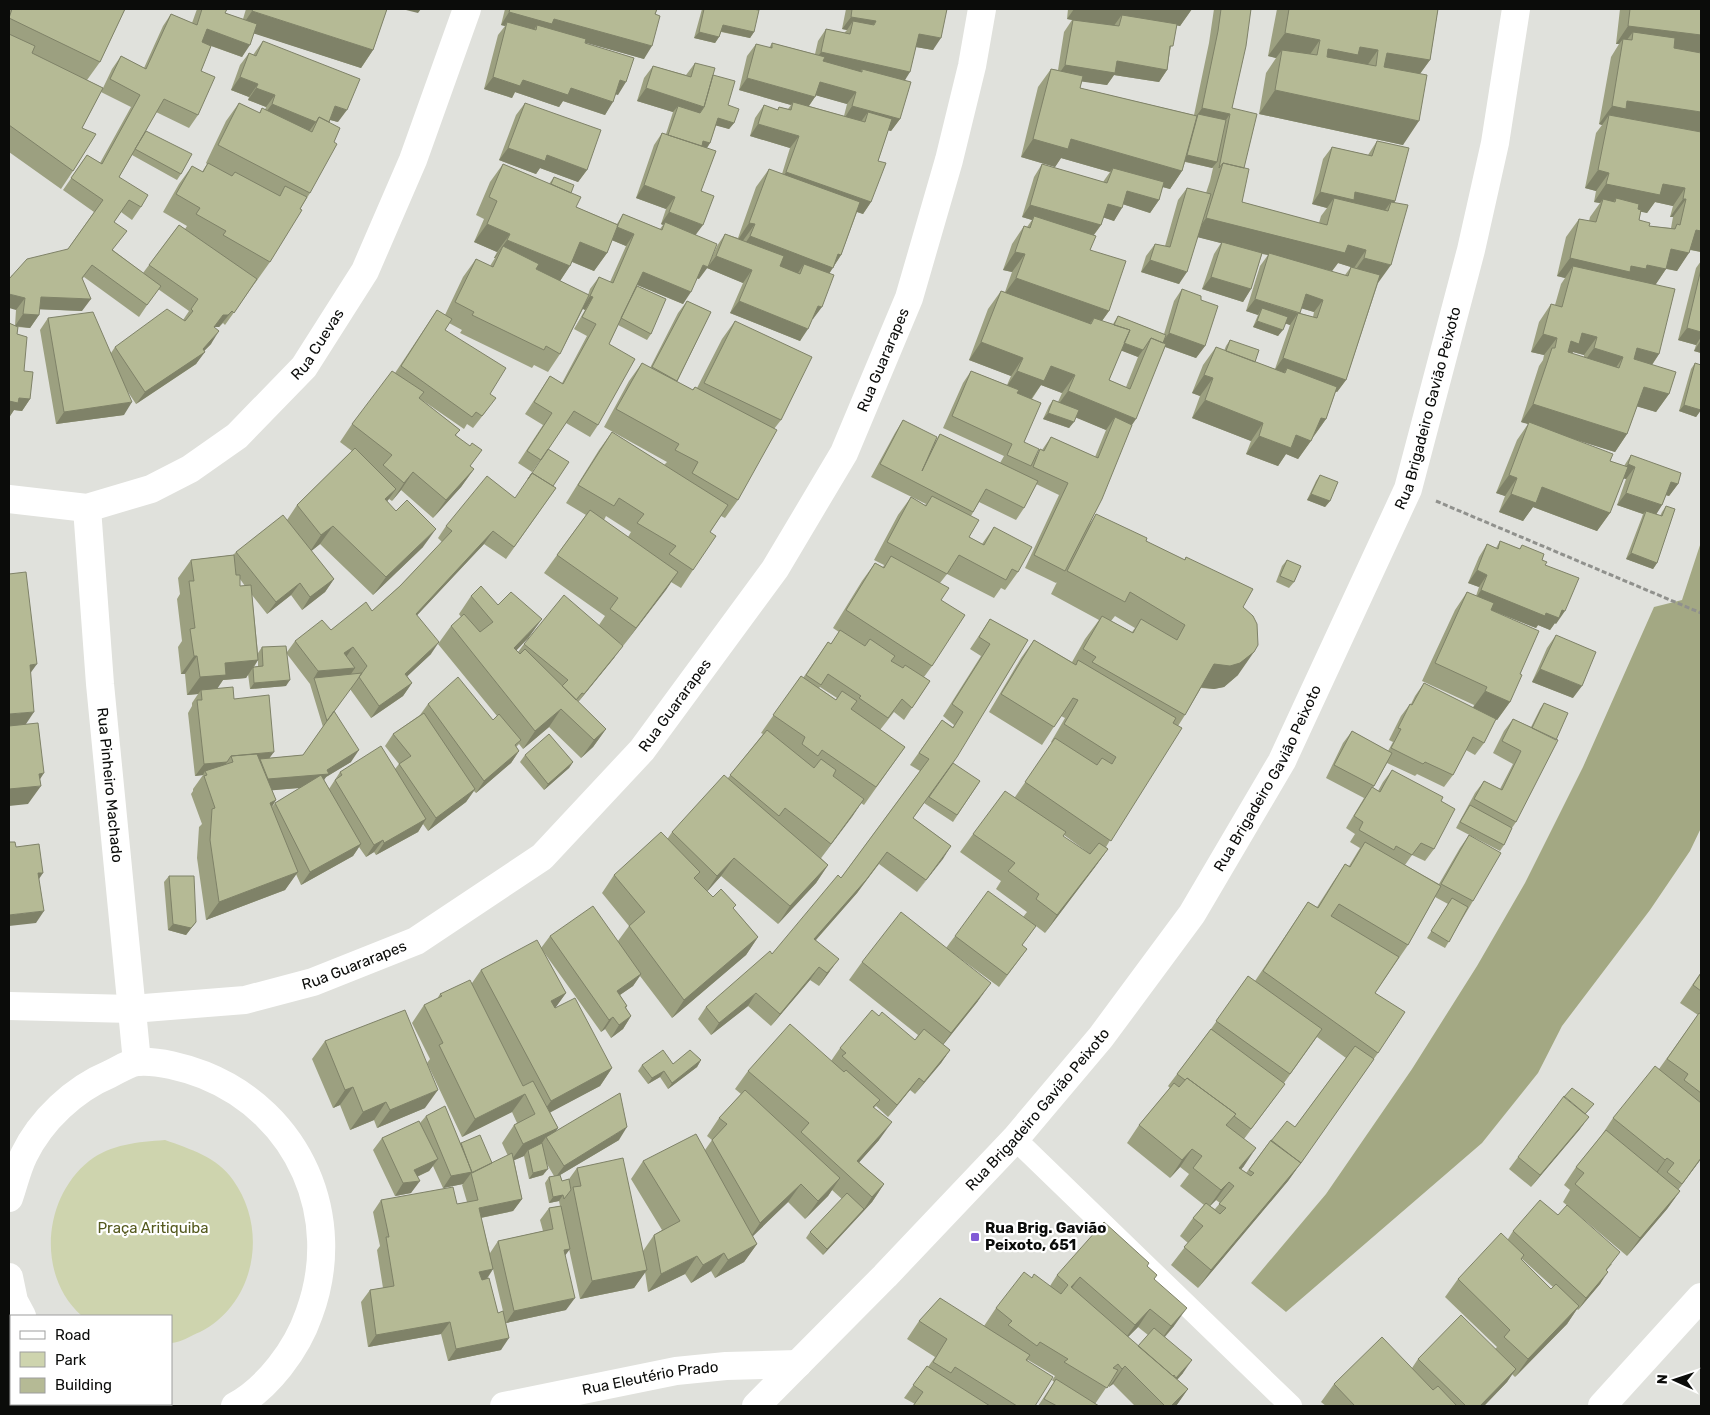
<svg xmlns="http://www.w3.org/2000/svg" width="1710" height="1415" font-family="Rubik,sans-serif">
<rect width="100%" height="100%" fill="#e0e1dc"/>
<path fill="#ced4ae" d="M165,1140C190,1149 217,1157 233,1180C269,1230 255,1304 200,1332C190,1336 182,1342 171,1343V1316H82C37,1277 42,1199 89,1161C111,1144 138,1142 165,1140Z"/>
<path fill="#a3a883" d="M1701,542V828L1690,851L1650,910L1562,1026L1538,1073L1482,1143L1286,1312L1251,1283L1326,1194L1412,1069L1477,966L1525,883L1583,767L1654,607L1682,600Z"/>
<g fill="none" stroke-linecap="round" stroke-linejoin="round">
<path stroke="#90918d" stroke-width="3" stroke-dasharray="5 2.5" stroke-linecap="butt" d="M1436,501L1701,613"/>
<path stroke="#fff" stroke-width="22" d="M1015,1139L1291,1406"/>
<g stroke="#fff" stroke-width="28">
<path id="s1" d="M9,499L87,508L151,489L190,469L237,436L304,367L365,271L413,160L467,9"/>
<path id="s2" d="M87,508L100,684L137,1062"/>
<path id="s3" d="M9,1006L132,1009L245,1000L313,982L416,941L542,857L642,750L775,569L844,453L909,298L949,160L972,66L982,9"/>
<path d="M9,1198C14,1184 17,1169 24,1155C41,1120 74,1089 110,1074C118,1070 129,1063 137,1062C157,1060 186,1068 204,1075C299,1113 345,1217 309,1314C297,1349 268,1388 235,1406"/>
<path d="M9,1277L14,1301L22,1316"/>
<path d="M106,1404L110,1406"/>
<path id="s4" d="M504,1406L676,1371L726,1366L798,1364"/>
<path d="M1602,1406L1701,1297"/>
</g>
<path stroke="#fff" stroke-width="28" id="s5" d="M756,1406L885,1276L1015,1139L1101,1037L1192,914L1282,761L1408,489L1471,250L1495,143L1516,9"/>
</g>
<path fill="#9ca080" fill-rule="evenodd" d="M9,9H125L100,62L87,80L61,67L103,88L112,69L121,56L144,68L163,26L171,14L192,23L197,9H227L225,13L243,19L246,9H387L373,50L361,68L254,33L242,57L211,46L201,71L198,115L189,128L156,112L145,132L181,174L177,180L132,155L119,177L141,207L132,220L121,212L114,222L113,250L143,273L179,225L185,229L187,226L163,212L179,184L192,166L202,172L207,164L206,163L226,121L239,103L259,113L262,108L265,110L266,107L248,100L249,97L231,90L240,65L249,53L253,55L263,41L338,122L330,120L310,193L300,209L270,262L225,325L223,323L219,327H215L211,344L204,351L196,364L136,404L126,389L124,415L56,424L40,330L48,318L111,353L115,347L183,320L189,311L158,289L139,317L84,277L82,279V311L39,309V315L30,328L18,327L17,334L24,371L30,399L22,411L14,410L10,416L9,415V323L15,326L16,310L11,276L68,249L94,212L63,190L87,155L100,163L131,107L101,92L82,128L73,171L61,189L9,152Z
M505,9H657L644,59L585,42V43L618,95L616,94L605,115L563,101L559,107L515,92L512,98L484,89L498,35L505,26L501,25Z
M702,9H752L754,32L750,38L721,32L719,37L715,43L694,38Z
M846,9H947L933,50L916,47L905,80L900,119L891,131L888,130L878,161L871,202L863,214L857,212L841,255L829,274L813,319H812L800,341L730,313L743,283L707,268L717,246L725,234L738,238L756,187L769,169L782,174L790,148L750,136L755,118L764,105L777,110L779,107L788,109L791,105L739,90L747,56L756,44L769,48L772,43L815,54L818,41L826,29L844,33L847,30L842,29ZM816,95L847,104L844,116L809,106Z
M1068,9H1192L1180,26L1177,25L1170,51L1167,70L1159,82L1114,75L1107,85L1082,81L1080,88L1194,115L1209,43L1214,9H1251L1232,108L1244,168L1242,202L1319,223L1321,216L1327,208L1312,204L1323,159L1332,147L1368,155L1377,141L1395,201L1378,283L1346,380L1337,392L1336,391L1326,419L1298,459L1286,454L1278,466L1246,454L1251,441L1192,418L1200,396L1192,393L1203,365L1216,347L1224,351L1226,346L1230,340L1255,362L1275,369L1290,325L1285,323L1278,336L1253,327L1258,315L1246,311L1260,266L1268,255L1262,254L1251,289L1243,302L1202,289L1214,254L1221,243L1198,237L1179,284L1141,272L1146,256L1155,244L1165,246L1178,200L1187,188L1206,193L1210,181L1213,168L1185,162L1182,171L1170,189L1162,187L1159,200L1150,213L1123,204L1114,221L1103,217L1101,225L1094,235L1090,250L1109,311L1102,321L1113,324L1118,316L1164,334L1174,301L1182,289L1201,300L1205,346L1196,358L1165,347L1089,525L1096,514L1146,541L1184,560L1186,557L1243,607L1238,675L1224,687L1214,689L1201,688L1185,715L1178,726L1106,847L1108,849L1095,867L1045,933L1036,926L1022,945L1027,949L999,987L946,948L955,936L1023,917L1027,912L996,889L1001,881L960,852L973,834L1015,797L1052,743L1051,742L1065,718L1061,716L1042,745L989,712L1021,658L1034,640L1072,662L1085,639L1099,620L1051,594L1057,582L1056,583L1025,568L1059,495L1036,484L1024,508L1016,520L979,502L971,516L969,537L982,544L994,527L1018,572L1005,590L1001,588L994,598L947,574L940,583L941,600L932,666L924,677L930,681L904,720L894,712L880,730L905,747L864,805L861,803L821,858L828,865L816,883L778,924L721,876L707,891L713,897L733,908L758,937L746,955L672,1018L640,976L633,986L620,995L627,1006L626,1008L631,1016L623,1029L611,1038L605,1029L601,1032L543,951L566,993L555,1008L612,1068L600,1086L550,1112L558,1128L554,1133L619,1140L560,1175L562,1181L569,1179L577,1168L643,1251L654,1235L662,1230L631,1179L643,1161L705,1150L712,1140L707,1136L719,1118L741,1094L735,1089L748,1071L836,1066V1065L831,1061L840,1048L879,1016L915,1040L918,1035L849,980L862,962L978,1001L943,1045L950,1050L941,1063L915,1094L910,1090L888,1117L876,1106L874,1108L879,1140L859,1162L884,1184L872,1202L823,1255L806,1238L810,1232L842,1199L832,1190L828,1196L805,1219L788,1202L752,1236L757,1244L744,1262L715,1278L711,1271L691,1283L685,1274L648,1292L645,1272L634,1288L580,1299L569,1249L565,1255L566,1310L506,1323L501,1350L448,1361L441,1334L368,1347L361,1302L370,1290L383,1288L377,1250L380,1246L373,1212L381,1200L457,1204L467,1202L462,1185L463,1184L443,1188L433,1166L429,1171L417,1177L411,1193L395,1196L373,1150L382,1138L420,1123L426,1116L461,1143L492,1163L508,1156L502,1143L514,1125L517,1123L512,1112L462,1137L427,1063L430,1059L412,1023L424,1005L437,999L440,994L472,983L481,970L541,948L550,936L618,941L629,926L602,893L614,875L668,838L672,832L728,778L763,734L761,733L801,676L803,678L828,642L831,644L839,632L833,628L862,581L875,563L883,567L884,565L874,560L898,515L911,497L925,505L926,504L871,477L895,433L903,420L935,442L940,434L1000,463L1004,456L943,428L963,383L971,371L1007,385L1011,376L969,360L988,309L1001,291L1005,292L1012,272L1003,270L1012,244L1024,226L1027,227L1032,220L1022,217L1034,177L1042,164L1103,182L1110,172L1061,158L1055,167L1021,157L1038,87L1051,69L1058,70L1064,32L1072,20L1067,19ZM1338,263L1351,267L1345,275L1318,268L1332,271ZM1301,308L1314,312L1313,317L1300,313ZM1121,350L1138,357L1126,387L1109,380ZM1041,385L1062,393L1058,402L1053,400L1049,406L1043,419L1069,428L1076,417L1106,430L1095,457L1051,437L1042,450L1040,449L1036,456L1024,442L1032,399ZM1115,616L1135,628L1132,632L1111,621ZM820,687L837,698L836,700L819,688ZM1064,835L1090,854L1063,837ZM524,1156L529,1179L543,1175L547,1164L554,1176L549,1177L545,1183L549,1203L559,1201L560,1206L549,1208L540,1220L543,1231L498,1241L490,1253L481,1218L513,1211L522,1199L514,1160ZM493,1269L503,1311L498,1313L487,1279Z
M1277,9H1438L1430,60L1420,74L1403,145L1259,114L1266,73L1276,58L1268,56Z
M1620,9H1701V52L1699,53L1701,252L1690,250L1677,271L1666,269L1655,285L1659,354L1652,365L1669,394L1656,412L1637,406L1627,434L1615,452L1571,438L1610,461L1624,466L1631,455L1678,484L1669,496L1666,495L1662,505L1656,514L1660,516L1662,512L1666,506L1657,563L1653,569L1626,559L1642,517L1643,514L1617,505L1626,479L1623,478L1610,513L1597,531L1533,507L1523,521L1499,512L1505,496L1496,493L1517,440L1528,424L1521,422L1539,366L1543,360L1544,355L1531,352L1539,322L1551,304L1555,305L1561,284L1565,278L1557,276L1566,237L1579,219L1589,221L1590,217L1600,203L1594,202L1596,191L1585,188L1596,133L1602,125L1599,124L1611,57L1619,44H1616ZM1655,202L1673,206L1670,217H1673L1671,228L1649,226L1639,220L1641,211L1647,213ZM1573,352L1584,355V357L1572,354Z
M695,63L713,75L728,105L734,123L729,129L716,125L710,143L707,148L696,235L699,279L697,278L683,304L637,285L651,334L647,340L618,325L609,344L598,425L590,437L566,423L532,472L518,463L543,425L525,414L550,376L562,383L587,336L574,329L585,310L583,309L560,354L548,372L534,365L532,368L460,333L462,330L449,323L445,330L490,394L487,410L473,428L467,424L464,429L419,398L460,430L456,435L470,466L474,469L461,487L433,518L401,490L392,501L389,499L387,501L423,547L373,595L320,544L311,551L334,579L325,592L302,610L291,595L267,614L252,595L258,653L262,647L287,652L295,641L331,630L372,611L400,586L442,542L438,538L446,526L515,498L553,486L556,488L506,559L484,544L417,615L431,654L407,676L412,683L403,696L371,718L350,689L334,711L351,762L326,777L324,780L329,789L340,772L395,769L399,764L385,746L393,734L420,715L428,704L493,720L497,716L438,644L451,626L461,617L459,614L471,596L498,605L529,637L516,650L518,652L524,644L599,625L605,616L544,573L586,515L566,503L599,450L612,432L664,465L667,462L604,427L629,381L642,363L650,368L678,313L687,301L711,312L677,382L692,390L695,387L697,388L722,339L735,321L781,420L774,429L738,500L725,518L721,516L710,532L693,570L681,588L671,582L623,646L620,643L614,658L578,702L606,729L593,747L581,758L549,727L523,749L519,744L516,747L519,751L511,763L476,793L474,791L466,802L428,831L423,824L418,832L376,855L374,852L366,857L359,847L353,856L301,885L296,874L285,890L206,920L197,858L199,827L202,824L191,794L193,791V789L203,775L195,776L188,713L192,706V703L198,694L187,695L185,674H181L178,647L182,641L177,599L180,594L178,578L191,560L233,555L236,552L287,520L297,505L352,451L340,442L352,424L395,373L437,310L445,315L463,277L476,259L490,266L495,258H494L497,252L474,242L484,219L476,215L490,182L503,164L549,184L554,177L571,193L576,207L617,224L623,214L660,229L663,225L661,224L666,209L636,198L654,145L662,133L666,134L673,112L637,101L644,78L653,66L686,75ZM612,240L626,246L610,282L599,277L590,289L588,295L560,281L572,262L594,271L607,253ZM606,516L631,532L628,537L604,520ZM240,579L245,586H240ZM287,654L310,684L323,727L303,755L270,758L234,699L217,689L223,680L246,678L248,674L250,689L286,686ZM258,660V666L254,667ZM300,788L275,803L272,807L276,800L272,790Z
M525,103L587,170L578,182L540,168L536,174L499,160L516,115Z
M1701,261V353L1694,351L1696,345L1678,340L1696,268Z
M1695,363L1701,410L1696,417L1679,411L1691,369Z
M1320,475L1330,501L1325,507L1307,500L1316,481Z
M1500,541L1520,549L1522,545L1542,560L1545,565L1556,624L1555,623L1550,630L1538,625L1536,628L1491,610L1520,674L1510,702L1497,720L1496,719L1484,743L1475,755L1466,750L1453,775L1444,787L1417,774L1415,776L1387,763L1373,788L1378,791L1383,782L1392,770L1441,801L1434,849L1425,861L1412,855L1405,865L1439,884L1460,848L1469,835L1473,901L1445,948L1427,938L1448,904L1435,897L1408,945L1375,993L1378,1053L1288,1181L1198,1288L1171,1265L1188,1243L1180,1236L1193,1218L1204,1205L1180,1186L1189,1174L1180,1167L1170,1178L1127,1143L1139,1125L1170,1088L1168,1086L1177,1074L1211,1029L1248,976L1255,981L1308,902L1317,907L1333,882L1345,864L1349,866L1360,848L1350,842L1355,834L1346,828L1364,798L1326,778L1343,743L1352,731L1388,751L1393,742L1389,740L1401,716L1410,704H1411L1415,696L1424,683L1473,708L1474,705L1422,681L1455,610L1467,592L1476,596L1479,587L1468,583L1479,557L1487,544L1496,548ZM1317,1037L1346,1058L1295,1127L1271,1140L1246,1173L1241,1169L1244,1166V1139L1276,1096L1284,1083ZM1216,1200L1220,1203L1215,1209L1210,1206Z
M1287,560L1294,582L1289,588L1276,582L1282,566Z
M990,619L1028,640L951,765L980,781L953,822L924,803L946,772L913,818L951,846L917,892L879,864L857,893L816,940L830,971L819,986L810,980L771,1026L748,1006L711,1035L698,1019L706,1007L772,954L841,878L920,771L910,765L942,720L953,727L954,725L943,716L981,656L970,649Z
M1556,635L1573,698L1532,682L1547,648Z
M1544,703L1516,822L1512,828L1504,845L1500,851L1456,828L1475,793L1484,781L1500,789L1513,764L1493,753L1504,731L1513,719L1531,727L1540,709Z
M525,755L573,762L569,768L544,790L520,762Z
M169,876L196,922L186,935L168,930L164,882Z
M1701,972V1159L1678,1190L1680,1191L1667,1209L1627,1256L1563,1202L1570,1190L1564,1185L1576,1167L1601,1136L1613,1118L1659,1069L1698,1015L1680,1003Z
M325,1041L425,1108L377,1128L374,1120L350,1130L340,1105L333,1108L312,1059Z
M701,1060L697,1067L668,1089L660,1077L648,1084L638,1071L642,1065L673,1064Z
M1594,1104L1585,1114L1580,1129L1531,1187L1509,1169L1518,1157Z
M1513,1231L1612,1264L1607,1270L1600,1284L1578,1310L1577,1309L1567,1324L1515,1377L1512,1374L1507,1382L1484,1406H1326L1321,1402L1334,1384L1412,1368L1418,1359L1495,1349L1497,1347L1445,1297L1458,1279L1508,1239ZM1522,1259L1553,1287L1551,1289L1521,1260Z
M1147,1266L1157,1275L1154,1279L1174,1326L1165,1337L1183,1373L1177,1380L1188,1389L1176,1406H1135L1113,1384L1109,1387L1108,1385L1095,1404L1099,1406H1038L1054,1382L1052,1380L1055,1376L1028,1360L1027,1361L1035,1406H913L915,1404L904,1398L927,1366L928,1367L935,1357L907,1339L919,1321L984,1326L996,1308L1032,1278L1050,1286L1057,1275ZM1138,1327L1148,1335L1138,1346L1128,1337Z"/>
<path fill="#7f8268" d="M402,9H421L418,13Z
M1074,9H1192L1180,26L1121,16L1113,27L1067,19Z
M252,11L373,50L361,68L240,29Z
M509,12L554,19L652,46L644,59L547,32L536,30L537,25L532,33L507,22L505,26L501,25Z
M851,17L876,21L867,33L853,21L847,30L842,29Z
M723,25L754,32L750,38L719,31Z
M1628,26L1701,35V52L1689,53L1632,40L1633,32L1623,45V39L1619,44H1616Z
M207,29L250,45L242,57L198,41Z
M699,32L719,37L715,43L694,38Z
M1285,33L1320,40L1304,63L1282,50L1276,58L1268,56Z
M919,34L941,38L933,50L910,46Z
M1360,47L1378,50L1362,73L1312,72L1328,49Z
M821,52L910,72L902,85L862,72V69L858,75L812,65Z
M1387,53L1430,60L1413,83L1370,77Z
M1117,61L1167,70L1159,82L1114,75L1107,85L1056,78L1065,65Z
M240,77L258,84L249,97L231,90Z
M493,77L523,80L571,88L613,102L605,115L563,101L559,107L515,92L512,98L484,89Z
M747,78L815,97L806,110L793,102L791,105L739,90Z
M620,80L626,82L618,95L611,93Z
M820,82L856,92L847,104L811,94Z
M256,88L275,95L266,107L248,100Z
M646,88L704,107L695,119L678,106L673,112L637,101Z
M1275,90L1419,121L1403,145L1259,114Z
M1627,101L1701,112V132L1609,115L1602,125L1599,124L1612,106Z
M272,104L316,122L307,134L263,116Z
M335,106L347,110L338,122L327,119Z
M852,106L900,119L891,131L864,124L865,122L868,112L860,123L844,119Z
M1202,108L1230,114L1222,126L1198,114Z
M718,118L734,123L729,129L714,125Z
M758,124L799,136L790,148L750,136Z
M1033,139H1071L1182,171L1170,189L1111,172L1113,168L1110,172L1061,158L1055,167L1021,157Z
M703,141L710,143L706,149L699,147Z
M508,148L547,155L587,170L578,182L540,168L536,174L499,160Z
M1187,155L1217,162L1212,168L1183,161Z
M1598,170L1609,173L1596,191L1585,188Z
M786,172L871,202L863,214L778,185Z
M1606,184H1663L1685,188L1673,206L1655,202L1647,213L1612,206L1615,202L1616,198L1611,206L1603,199L1600,203L1594,202Z
M644,185L675,197L666,209L636,198Z
M1127,191L1159,200L1150,213L1119,203Z
M1320,192H1355L1395,201L1387,214L1391,202L1383,213L1334,198L1327,208L1312,204Z
M1683,199H1686L1673,217H1670Z
M1108,204L1122,208L1114,221L1099,216Z
M1030,205L1101,225L1092,237L1034,216L1032,220L1022,217Z
M669,212L703,225L694,237L665,222L663,225L661,224Z
M1206,218L1348,245L1366,250L1354,268L1338,263L1332,271L1268,255L1269,253L1268,255L1193,236Z
M749,223L755,224L742,242L737,241Z
M487,224L510,234L497,252L474,242Z
M617,227L634,234L626,246L609,239Z
M1696,230L1701,231V252L1683,248Z
M750,236L838,254L841,255L821,286L800,274L804,264L796,276L738,254Z
M507,240L570,266L558,284L503,246L495,258H494Z
M580,242L607,253L594,271L568,260Z
M1671,249L1689,253L1677,271L1659,267Z
M1015,252L1025,254L1012,272L1003,270Z
M716,256L752,270L743,283L707,268Z
M1364,258L1391,265L1378,283L1351,276Z
M1570,258L1631,266L1647,265L1666,269L1654,287L1573,266L1565,278L1557,276Z
M1150,260L1187,272L1179,284L1141,272Z
M703,265L708,267L699,279L694,277Z
M643,272L691,292L683,304L635,284Z
M1211,277L1251,289L1243,302L1202,289Z
M1016,278L1109,311L1096,329L1094,318L1088,326L1003,296Z
M9,294L25,298L16,310L9,308Z
M1306,294L1323,300L1314,312L1297,307Z
M590,296L593,297L585,310L582,308Z
M41,297L91,299L82,311L32,309Z
M1255,299L1298,313L1290,325L1259,315L1262,308L1258,315L1246,311Z
M739,301L808,329L800,341L730,313Z
M818,306L822,307L813,319L809,318Z
M232,311L219,327H214L223,315Z
M23,314L39,315L30,328L15,326Z
M1257,321L1283,330L1278,336L1253,327Z
M1687,328L1701,332V337L1696,345L1678,340Z
M219,331L211,344L200,355L205,352L196,364L136,404L145,392L203,349Z
M1169,333L1205,346L1196,358L1160,345Z
M1582,333L1597,337L1584,355L1573,352L1566,362L1558,359L1571,341Z
M1543,334L1557,338L1544,355L1531,352Z
M1109,338L1143,350L1138,357L1104,344Z
M1701,340V353L1694,351Z
M981,342L1023,358L1011,376L969,360Z
M1594,348L1623,357L1611,375L1581,366Z
M1637,348L1659,354L1647,372L1625,366Z
M1283,358L1346,380L1337,392L1285,374L1287,368L1283,374L1274,371Z
M1051,366L1075,375L1062,393L1041,385L1031,399L1005,389L1017,371Z
M1204,375L1213,378L1200,396L1192,393Z
M1644,387L1669,394L1656,412L1632,405Z
M1068,391L1136,419L1124,437L1115,417L1106,430L1055,409Z
M19,398L30,399L22,411L14,410L10,416L9,415V401Z
M1205,400L1263,423L1251,441L1192,418Z
M132,402L124,415L56,424L64,412Z
M1533,404L1627,434L1615,452L1528,425L1529,422L1528,424L1521,422Z
M1684,405L1701,410L1696,417L1679,411Z
M1048,413L1074,422L1069,428L1043,419Z
M1321,418L1326,419L1313,437Z
M1296,435L1311,441L1298,459L1286,454L1278,466L1246,454L1259,436Z
M1628,464L1635,467L1626,479L1619,477Z
M474,469L461,487L433,518L446,500Z
M413,472L401,490L392,501L404,483Z
M1509,475L1517,478L1505,496L1496,493Z
M1671,482L1678,484L1669,496L1662,494Z
M1542,487L1610,513L1597,531L1533,507L1523,521L1499,512L1511,494Z
M396,489L383,507L385,499Z
M1626,493L1662,505L1654,518L1646,511L1643,514L1617,505Z
M1311,494L1330,501L1325,507L1307,500Z
M333,526L320,544L309,553L321,535Z
M436,529L423,547L373,595L386,577Z
M493,531L484,544L407,626L416,614Z
M1631,553L1657,563L1653,569L1626,559Z
M1477,570L1487,575L1479,587L1468,583Z
M678,572L666,590L623,646L636,628Z
M334,579L325,592L302,610L310,597Z
M300,583L291,595L267,614L276,602Z
M1481,590L1546,613L1562,610L1565,611L1556,624L1555,623L1550,630L1538,625L1536,628L1473,603Z
M542,619L529,637L502,666L514,648Z
M439,642L431,654L397,686L405,674Z
M623,646L614,658L575,706L584,694Z
M353,647L344,660V653Z
M1254,652L1238,675L1224,687L1214,689L1198,687L1214,664Z
M194,656H197L185,674H181Z
M258,660L246,678L223,680L214,693L201,690L198,694L187,695L200,677L225,663Z
M37,664L24,682L30,665Z
M355,668L347,680L314,678L318,671Z
M1540,669L1582,686L1573,698L1532,682Z
M290,680L286,686L250,689L254,683Z
M412,683L403,696L371,718L379,706Z
M1485,691L1510,702L1497,720L1472,709Z
M561,709L549,727L523,749L535,731Z
M34,712L22,730L9,731V714Z
M606,729L593,747L581,758L594,740Z
M359,750L351,762L326,777L320,786L253,792L262,780Z
M519,751L511,763L476,793L484,781Z
M274,752L265,764L237,756Z
M227,762L218,774L205,771L203,775L195,776L204,764Z
M573,762L569,768L544,790L548,784Z
M44,773L35,787L41,786L28,804L9,806V789L39,774Z
M475,789L466,802L428,831L436,818Z
M864,799L852,817L818,862L831,844Z
M276,800L264,818L270,803Z
M426,819L418,832L376,855L384,843Z
M383,840L374,852L366,857L374,845Z
M361,844L353,856L301,885L310,872Z
M951,846L943,859L917,892L926,880Z
M1108,849L1095,867L1045,933L1057,915Z
M887,852L857,893L806,951L814,939Z
M734,858L721,876L705,894L717,876Z
M828,865L816,883L778,924L790,906Z
M298,872L285,890L206,920L219,902Z
M38,873H43L35,885Z
M44,911L36,923L9,926V915Z
M196,922L186,935L168,930L173,924Z
M758,937L746,955L672,1018L684,1000Z
M839,959L830,971L819,986L827,973Z
M819,967L810,980L771,1026L780,1014Z
M641,974L633,986L608,1003L617,991Z
M991,983L978,1001L938,1051L951,1033Z
M566,993L553,1011L551,1001Z
M756,993L748,1006L711,1035L719,1023Z
M631,1016L623,1029L611,1038L619,1025Z
M613,1017L605,1029L601,1032L609,1020Z
M950,1050L941,1063L915,1094L924,1082Z
M701,1060L697,1067L668,1089L672,1083Z
M612,1068L600,1086L538,1119L551,1101Z
M664,1071L660,1077L648,1084L652,1078Z
M919,1078L910,1090L888,1117L897,1105Z
M353,1087L340,1105L333,1108L345,1090Z
M438,1090L425,1108L377,1128L390,1110Z
M525,1094L512,1112L462,1137L475,1119Z
M386,1102L374,1120L350,1130L363,1112Z
M1589,1117L1580,1129L1531,1187L1540,1175Z
M892,1122L879,1140L848,1175L857,1161Z
M627,1127L619,1140L555,1178L564,1166Z
M558,1128L548,1141L546,1137L538,1149L528,1150L524,1156L510,1162L523,1144Z
M1256,1148L1244,1166L1230,1183L1239,1168Z
M1192,1149L1180,1167L1170,1178L1182,1160Z
M1667,1158L1655,1176L1653,1177L1665,1160Z
M1701,1158V1159L1669,1202L1682,1184Z
M438,1159L429,1171L405,1182L414,1170Z
M1301,1163L1288,1181L1198,1288L1211,1270Z
M548,1169L543,1175L529,1179L533,1173Z
M472,1172L463,1184L443,1188L451,1176Z
M840,1178L828,1196L805,1219L818,1201Z
M420,1181L411,1193L395,1196L403,1183Z
M1229,1182L1216,1200L1208,1208L1221,1190Z
M801,1184L788,1202L748,1241L760,1223Z
M884,1184L872,1202L860,1215L872,1197Z
M1680,1191L1667,1209L1627,1256L1640,1238Z
M563,1195L559,1201L549,1203L553,1197Z
M522,1199L513,1211L470,1220L479,1208Z
M864,1209L860,1215L823,1255L827,1249Z
M757,1244L744,1262L715,1278L728,1260Z
M570,1249L561,1261L564,1250Z
M724,1253L711,1271L691,1283L703,1265Z
M697,1256L685,1274L648,1292L661,1274Z
M493,1269L485,1281L471,1284L479,1272Z
M647,1270L634,1288L580,1299L592,1281Z
M1608,1272L1600,1284L1578,1310L1586,1298Z
M1080,1277L1067,1295L1071,1287Z
M575,1298L566,1310L506,1323L514,1311Z
M1579,1306L1567,1324L1515,1377L1528,1359Z
M1187,1308L1174,1326L1158,1344L1171,1326Z
M1150,1309L1138,1327L1122,1343L1135,1325Z
M450,1322L441,1334L368,1347L376,1335Z
M509,1338L501,1350L448,1361L456,1349Z
M1192,1360L1183,1373L1168,1390L1176,1378Z
M1125,1366L1113,1384L1109,1387L1122,1369Z
M1516,1369L1507,1382L1484,1406H1480Z
M1188,1389L1176,1406H1171Z"/>
<path fill="#b5ba95" stroke="#7f8268" fill-rule="evenodd" d="M12,9H125L100,62L9,18Z
M202,9H227L225,13L257,24L250,45L207,29L202,42L211,46L201,71L215,77L198,115L164,99L119,177L148,195L141,207L129,200L114,222L127,231L112,250L161,286L147,305L92,265L82,278L91,299L41,297L39,315L23,314L25,298L9,294V279L27,259L68,249L103,200L71,178L87,155L102,164L140,95L110,79L121,56L146,69L171,14L197,25Z
M253,9H387L373,50L252,11Z
M510,9H657L655,14L660,16L652,46L554,19L552,24L509,12Z
M704,9H752L759,10L754,32L723,25L719,37L699,32Z
M852,9H947L941,38L919,34L910,72L821,52L826,29L850,34L853,21L874,25L876,21L851,17Z
M1221,9H1251L1246,46L1232,108L1257,114L1244,168L1223,163L1219,168L1230,114L1202,108L1218,31Z
M1289,9H1438L1430,60L1387,53L1384,67L1427,75L1419,121L1275,90L1282,50L1317,55L1320,40L1285,33ZM1360,47L1378,50L1376,66L1327,57L1328,49L1358,55Z
M1630,9H1701V35L1628,26Z
M1122,15L1177,24L1173,46H1170L1167,70L1117,61L1115,73L1065,65L1073,20L1119,26Z
M507,22L536,30L537,25L586,39L585,43L634,58L626,82L620,80L613,102L571,88L568,95L523,80L520,86L493,77Z
M1633,32L1675,38L1674,48L1701,53V112L1627,101L1626,109L1612,106L1623,39L1632,40Z
M9,34L35,46L32,53L103,88L82,128L96,134L73,171L9,125Z
M263,41L360,79L347,110L335,106L329,122L319,117L316,122L272,104L275,95L256,88L258,84L240,77L249,53L256,56Z
M772,43L825,57L823,61L862,72V69L911,82L900,119L852,106L856,92L820,82L815,97L747,78L756,44L772,48Z
M695,63L715,68L704,107L646,88L653,66L691,77Z
M1051,69L1083,76L1080,88L1197,116L1182,171L1071,139L1068,149L1033,139Z
M713,75L735,81L728,105L739,109L734,123L718,118L710,143L703,141L702,146L668,135L678,106L700,113L704,107Z
M793,102L865,122L868,112L892,119L878,161L886,163L871,202L786,172L799,136L758,124L764,105L778,110L779,107L791,110Z
M239,103L260,113L262,108L312,132L319,117L340,128L334,142L337,144L310,193L218,145Z
M525,103L601,130L587,170L547,155L545,161L508,148Z
M1198,114L1226,120L1217,162L1187,155Z
M1609,115L1701,132V231L1696,230L1689,253L1671,249L1666,269L1647,265L1646,269L1631,266L1630,272L1570,258L1579,219L1596,222L1603,199L1615,202L1616,198L1639,204L1638,209L1641,210L1639,220L1650,223L1649,226L1675,229L1677,224L1680,225L1686,199H1683L1685,188L1663,184L1660,195L1606,184L1609,173L1598,170Z
M146,131L192,154L181,174L135,149Z
M662,133L716,151L701,191L714,196L703,225L669,212L675,197L644,185Z
M1377,141L1409,148L1395,201L1355,192L1354,200L1320,192L1332,147L1372,156Z
M208,163L232,176L235,172L280,196L285,186L307,197L300,209L302,210L270,262L223,235L226,231L196,214L200,208L176,194L192,166L203,172Z
M1223,163L1249,169L1242,202L1327,225L1334,198L1388,211L1391,202L1408,205L1391,265L1364,258L1366,250L1348,245L1345,253L1206,218Z
M503,164L581,197L576,207L618,225L607,253L580,242L570,266L507,240L510,234L487,224L497,201L489,197Z
M1042,164L1107,183L1113,168L1164,182L1159,200L1127,191L1122,208L1108,204L1101,225L1030,205Z
M769,169L860,202L841,255L838,254L833,268L750,236L755,224L749,223Z
M554,177L574,185L571,193L551,184Z
M1187,188L1211,194L1187,272L1150,260L1155,244L1170,247Z
M623,214L662,230L665,222L717,244L708,267L703,265L691,292L643,272L609,344L635,359L598,425L574,411L541,460L527,451L552,413L534,402L550,376L563,384L596,324L582,317L593,297L590,296L599,277L613,283L634,234L617,227Z
M1034,216L1096,236L1090,250L1126,261L1109,311L1016,278L1025,254L1015,252L1024,226L1030,228Z
M179,225L257,279L234,313L232,311L228,315H223L214,327L219,331L203,349L205,352L145,392L115,347L167,309L185,321L193,311L191,309L198,299L149,265Z
M725,234L784,256L780,266L800,274L804,264L834,275L822,307L818,306L808,329L739,301L752,270L716,256Z
M1222,242L1262,253L1251,289L1211,277Z
M503,246L539,264L536,269L589,295L560,354L546,346L544,350L472,315L474,312L455,302L476,259L493,267Z
M1269,253L1348,276L1351,267L1380,275L1346,380L1283,358L1298,313L1317,318L1323,300L1306,294L1300,313L1255,299Z
M1573,266L1675,289L1659,354L1637,348L1634,359L1676,372L1669,394L1644,387L1627,434L1533,404L1552,348H1555L1557,338L1543,334L1551,304L1562,307ZM1582,333L1597,337L1594,348L1623,357L1619,368L1568,352L1571,341L1579,344Z
M1701,269V332L1687,328Z
M637,286L666,299L651,334L621,318Z
M1182,289L1201,296V300L1218,306L1205,346L1169,333Z
M1001,291L1091,324L1094,318L1130,330L1109,380L1130,389L1151,338L1166,344L1136,419L1068,391L1075,375L1051,366L1044,381L1017,371L1023,358L981,342Z
M687,301L711,312L677,381L652,367Z
M1262,308L1288,317L1283,330L1257,321Z
M437,310L452,319L445,330L506,368L490,394L496,398L482,416L476,412L472,417L401,366Z
M93,312L132,402L64,412L48,318Z
M1118,316L1166,335L1163,343L1151,338L1143,350L1124,343L1130,330L1114,325Z
M735,321L812,357L781,420L704,383Z
M9,323L18,327L17,334L27,337L24,371L33,372L30,399L19,398L18,403L9,401Z
M1230,340L1259,350L1255,362L1226,351Z
M1216,347L1285,373L1287,368L1337,387L1326,419L1321,418L1311,441L1296,435L1291,448L1259,436L1263,423L1205,400L1213,378L1204,375Z
M642,363L693,390L695,387L777,430L738,500L692,473L698,462L675,450L679,444L616,409Z
M1695,363L1701,365V410L1684,405Z
M392,371L424,392L419,398L460,430L455,435L470,446L472,443L482,450L470,466L474,469L446,500L413,472L404,483L383,465L392,455L352,424Z
M971,371L1019,390L1017,393L1041,403L1024,442L1039,449L1031,466L1007,455L1012,444L952,416Z
M1053,400L1079,410L1074,422L1048,413Z
M1115,417L1132,425L1102,499L1065,571L1034,555L1068,483L1033,467L1040,449L1044,451L1051,437L1098,458Z
M903,420L937,437L922,471L940,434L1038,481L1024,508L986,489L973,512L880,464Z
M1529,422L1613,454L1610,461L1628,467L1610,513L1542,487L1536,503L1511,494L1517,478L1509,475Z
M612,432L728,505L710,532L716,536L693,570L669,554L676,546L637,523L644,514L619,498L614,506L578,485Z
M355,448L396,489L385,499L396,511L407,500L436,529L386,577L333,526L321,535L297,505Z
M548,449L569,462L553,486L532,473L528,479Z
M1631,455L1681,473L1678,484L1671,482L1662,505L1626,493L1635,467L1628,464Z
M532,473L556,488L514,547L493,531L416,614L439,642L405,674L412,683L379,706L359,677L367,666L353,647L344,653L355,668L318,671L295,641L322,620L331,630L366,602L372,611L400,586L452,531L446,526L487,476L515,498Z
M1320,475L1338,482L1330,501L1311,494Z
M932,496L979,520L969,537L984,545L994,527L1032,547L1018,572L1012,569L1006,580L959,555L947,574L887,542L911,497L926,506Z
M1666,506L1675,509L1657,563L1631,553L1646,511L1662,516Z
M590,510L678,572L636,628L610,609L618,598L557,555Z
M1096,514L1147,538L1146,541L1185,560L1186,557L1253,589L1243,607L1253,616L1257,624L1258,645L1254,652L1240,663L1230,666L1214,664L1185,715L1092,662L1096,657L1083,649L1102,616L1133,633L1141,619L1177,640L1185,625L1130,592L1125,602L1067,571Z
M283,515L334,579L310,597L300,583L276,602L236,552Z
M1500,541L1520,549L1522,545L1544,554L1542,560L1547,562L1545,565L1579,578L1565,611L1562,610L1559,618L1546,613L1545,616L1481,590L1487,575L1477,570L1487,544L1498,549Z
M234,555L236,575H240V586L251,585L258,660L225,663L226,675L200,677L197,656H194L190,629L195,628L189,581H194L191,560Z
M891,556L949,588L941,600L965,615L932,666L846,610L875,563L884,568Z
M1287,560L1301,566L1294,582L1280,576Z
M26,572L37,664L30,665L34,712L9,714V574Z
M481,586L498,605L511,592L542,619L514,648L520,654L525,649L606,729L594,740L561,709L535,731L451,626L464,614L480,632L493,622L471,596Z
M1467,592L1494,603L1491,610L1539,631L1520,674L1522,675L1510,702L1485,691L1487,687L1435,663Z
M564,595L623,646L584,694L582,693L576,700L562,686L568,680L524,644Z
M990,619L1028,640L957,757L913,818L951,846L926,880L887,852L866,880L814,939L839,959L827,973L819,967L780,1014L756,993L719,1023L706,1007L770,951L772,954L838,875L841,878L929,759L919,753L942,720L953,728L963,712L952,704L990,644L979,637Z
M840,630L865,646L870,639L895,656L891,661L903,668L905,665L930,681L912,708L902,699L888,718L859,698L861,696L828,674L821,685L806,675L828,642L831,644Z
M1556,635L1596,652L1582,686L1540,669Z
M1034,640L1076,665L1078,660L1176,718L1173,723L1182,728L1111,841L1025,782L1055,738L1097,765L1102,758L1112,764L1116,757L1064,724L1078,700L1073,698L1054,727L1001,694Z
M286,646L290,680L254,683L253,668L254,667L263,666L262,647Z
M362,673L355,683L327,721L314,678Z
M801,676L836,700L842,691L857,701L851,709L905,747L876,787L822,750L818,756L802,744L805,737L773,715Z
M458,677L493,720L499,714L521,740L515,745L519,751L484,781L428,704Z
M1424,683L1496,719L1484,743L1473,737L1453,775L1425,762L1423,764L1391,748L1401,729L1398,728L1410,704L1412,705Z
M233,687L234,699L269,695L274,752L231,756L227,762L204,764L197,700H202L201,690Z
M1544,703L1568,713L1556,740L1532,728Z
M334,711L359,750L327,770L329,774L268,779L260,759L303,755Z
M424,713L475,789L436,818L399,764L411,756L393,734Z
M1513,719L1558,740L1516,822L1474,799L1484,781L1502,790L1521,751L1502,741Z
M38,723L44,773L39,774L41,786L9,789V726Z
M767,730L814,768L821,759L836,770L833,776L864,799L831,844L785,808L779,816L730,775Z
M1352,731L1392,753L1374,786L1334,765Z
M549,734L573,762L548,784L525,755Z
M381,746L426,819L384,843L383,840L374,845L335,780L342,775L340,772Z
M257,754L276,800L270,803L298,872L219,902L210,840L212,809L215,808L204,776L207,775L205,771L233,762L231,756Z
M953,763L980,781L957,815L929,797Z
M1392,770L1443,797L1441,801L1455,809L1434,849L1421,843L1412,855L1396,846L1394,850L1359,830L1363,822L1354,816L1372,787L1380,792Z
M321,775L361,844L310,872L275,803Z
M724,775L828,865L790,906L734,858L717,876L672,832Z
M1005,791L1066,832L1063,836L1090,854L1099,843L1108,849L1057,915L1036,899L1039,894L1008,871L1015,863L973,834Z
M1470,805L1512,828L1504,845L1460,822Z
M661,832L700,872L694,878L713,897L721,889L736,905L733,908L758,937L684,1000L629,926L645,912L614,875Z
M1469,835L1501,853L1473,901L1441,884Z
M9,842H15L16,847L39,844L43,873H38L44,911L9,915Z
M1365,842L1441,886L1408,945L1339,904L1331,916L1399,957L1375,993L1405,1012L1378,1053L1263,971L1308,902L1318,908L1345,864L1350,867Z
M169,876H194L196,922L191,928L173,924Z
M988,891L1036,926L1022,945L1027,949L1007,975L955,936Z
M1452,898L1468,907L1449,942L1431,931Z
M593,906L641,974L617,991L627,1006L625,1007L631,1016L619,1025L613,1017L609,1020L550,936Z
M901,912L991,983L951,1033L862,962Z
M537,940L566,993L551,1001L555,1008L575,998L612,1068L551,1101L481,970Z
M1701,973V991L1693,985Z
M1248,976L1322,1029L1290,1074L1216,1021Z
M470,980L523,1086L533,1081L558,1128L523,1144L514,1125L535,1114L525,1094L475,1119L439,1045L443,1043L424,1005L442,996L440,994Z
M405,1010L438,1090L390,1110L386,1102L363,1112L353,1087L345,1090L325,1041Z
M872,1010L879,1016L882,1012L915,1040L924,1029L950,1050L924,1082L919,1078L897,1105L842,1056L846,1053L840,1048Z
M1699,1013L1701,1014V1093L1684,1080L1688,1074L1667,1059Z
M790,1024L844,1072L846,1070L880,1100L873,1107L892,1122L857,1161L884,1184L872,1197L801,1132L809,1123L748,1071Z
M1211,1029L1285,1084L1251,1129L1234,1116L1236,1114L1187,1078L1185,1080L1177,1074Z
M1355,1046L1374,1059L1301,1163L1271,1141L1287,1121L1295,1127Z
M663,1050L673,1064L690,1050L701,1060L672,1083L664,1071L652,1078L642,1065Z
M1655,1066L1701,1103V1158L1682,1184L1667,1172L1674,1163L1667,1158L1665,1160L1613,1118Z
M1187,1078L1236,1114L1226,1125L1256,1148L1239,1168L1251,1176L1254,1173L1249,1170L1271,1140L1301,1163L1211,1270L1184,1247L1203,1226L1193,1218L1206,1203L1220,1214L1226,1208L1219,1204L1234,1186L1229,1182L1221,1190L1193,1168L1202,1156L1192,1149L1182,1160L1139,1125L1174,1083L1179,1087Z
M1572,1088L1594,1104L1585,1114L1564,1097Z
M745,1090L840,1178L818,1201L801,1184L760,1223L712,1140L727,1124L719,1118Z
M620,1093L627,1127L564,1166L546,1137Z
M1564,1096L1589,1117L1540,1175L1518,1157Z
M445,1106L472,1172L451,1176L426,1116Z
M419,1121L438,1159L414,1170L420,1181L403,1183L382,1138Z
M1606,1130L1680,1191L1640,1238L1575,1184L1584,1173L1576,1167Z
M696,1134L757,1244L728,1260L724,1253L703,1265L697,1256L661,1274L654,1235L680,1221L643,1161Z
M480,1135L492,1163L472,1173L461,1143Z
M542,1143L548,1169L533,1173L528,1150Z
M512,1153L522,1199L479,1208L493,1269L479,1272L482,1280L489,1278L498,1313L503,1311L509,1338L456,1349L450,1322L376,1335L370,1290L394,1286L386,1237H389L381,1200L453,1187L457,1204L478,1200L471,1173Z
M623,1158L647,1270L592,1281L573,1187L581,1186L577,1168Z
M560,1175L562,1181L569,1179L571,1190L564,1199L563,1195L553,1197L549,1177Z
M847,1193L864,1209L827,1249L810,1232Z
M1540,1200L1558,1215L1567,1205L1620,1252L1606,1270L1608,1272L1586,1298L1513,1231Z
M561,1206L570,1249L564,1250L575,1298L514,1311L498,1241L553,1229L549,1208Z
M1104,1222L1149,1263L1147,1266L1157,1275L1154,1279L1187,1308L1171,1326L1150,1309L1135,1325L1080,1277L1071,1287L1188,1389L1171,1406H1165L1125,1366L1122,1369L1118,1364L1113,1368L1118,1370L1107,1388L1064,1362L1068,1359L1040,1342L1037,1346L1008,1325L1012,1321L996,1308L1024,1272L1032,1278L1034,1274L1061,1294L1068,1285L1057,1275Z
M1501,1233L1524,1255L1521,1259L1551,1289L1556,1284L1579,1306L1528,1359L1504,1337L1510,1330L1458,1279Z
M940,1298L1030,1355L1026,1360L1053,1377L1035,1406H1017L955,1367L951,1373L933,1362L947,1339L919,1321Z
M1461,1315L1516,1369L1480,1406H1466L1418,1359Z
M1154,1328L1192,1360L1176,1378L1174,1375L1173,1376L1138,1346Z
M1382,1337L1433,1390L1438,1386L1457,1406H1355L1334,1384Z
M927,1366L990,1406H913L923,1392L913,1385Z
M1056,1379L1099,1406H1057L1044,1399Z"/>
<rect fill="#815bd6" stroke="#fff" stroke-width="2" x="970" y="1232" width="10" height="10" rx="2.5"/>
<g text-anchor="middle" dominant-baseline="central" stroke-width="4.5" stroke-linejoin="round" paint-order="stroke">
<g font-size="15" fill="#0b0c0a" stroke="#fff">
<text stroke="none"><textPath href="#s1" startOffset="369">Rua Cuevas</textPath></text>
<text stroke="none"><textPath href="#s3" startOffset="1176">Rua Guararapes</textPath></text>
<text stroke="none"><textPath href="#s5" startOffset="1219">Rua Brigadeiro Gavião Peixoto</textPath></text>
<text stroke="none"><textPath href="#s3" startOffset="771">Rua Guararapes</textPath></text>
<text stroke="none"><textPath href="#s5" startOffset="814">Rua Brigadeiro Gavião Peixoto</textPath></text>
<text stroke="none"><textPath href="#s2" startOffset="278">Rua Pinheiro Machado</textPath></text>
<text stroke="none"><textPath href="#s3" startOffset="351">Rua Guararapes</textPath></text>
<text stroke="none"><textPath href="#s5" startOffset="409">Rua Brigadeiro Gavião Peixoto</textPath></text>
<text stroke="none"><textPath href="#s4" startOffset="149">Rua Eleutério Prado</textPath></text>
</g>
<g font-size="15" fill="#54591e" stroke="#fff">
<text x="153" y="1228">Praça Aritiquiba</text>
</g>
<g font-size="15" font-weight="bold" fill="#0b0c0a" stroke="#fff" text-anchor="start">
<text x="985" y="1228">Rua Brig. Gavião<tspan x="985" dy="17">Peixoto, 651</tspan></text>
</g>
</g>
<rect width="1710" height="1415" fill="none" stroke="#0b0c0a" stroke-width="20"/>
<rect x="10" y="1315" width="162" height="90" fill="#ffffff" stroke="#9d9e9d"/>
<rect x="20" y="1331" width="25" height="8" fill="#ffffff" stroke="#9d9e9d"/>
<text x="55" y="1340" font-size="15" fill="#0b0c0a">Road</text>
<rect x="20" y="1352" width="25" height="15" fill="#ced4ae" stroke="#9d9e9d"/>
<text x="55" y="1365" font-size="15" fill="#0b0c0a">Park</text>
<rect x="20" y="1378" width="25" height="15" fill="#b5ba95" stroke="#9d9e9d"/>
<text x="55" y="1390" font-size="15" fill="#0b0c0a">Building</text>
<g transform="translate(1675 1380) rotate(273)" stroke="#ffffff" stroke-width="4" paint-order="stroke">
<path d="M0-4L9 19L0 12L-9 19Z" fill="#0b0c0a"/>
<text y="-8" font-size="14" font-weight="bold" text-anchor="middle" fill="#0b0c0a">N</text>
</g>
</svg>
